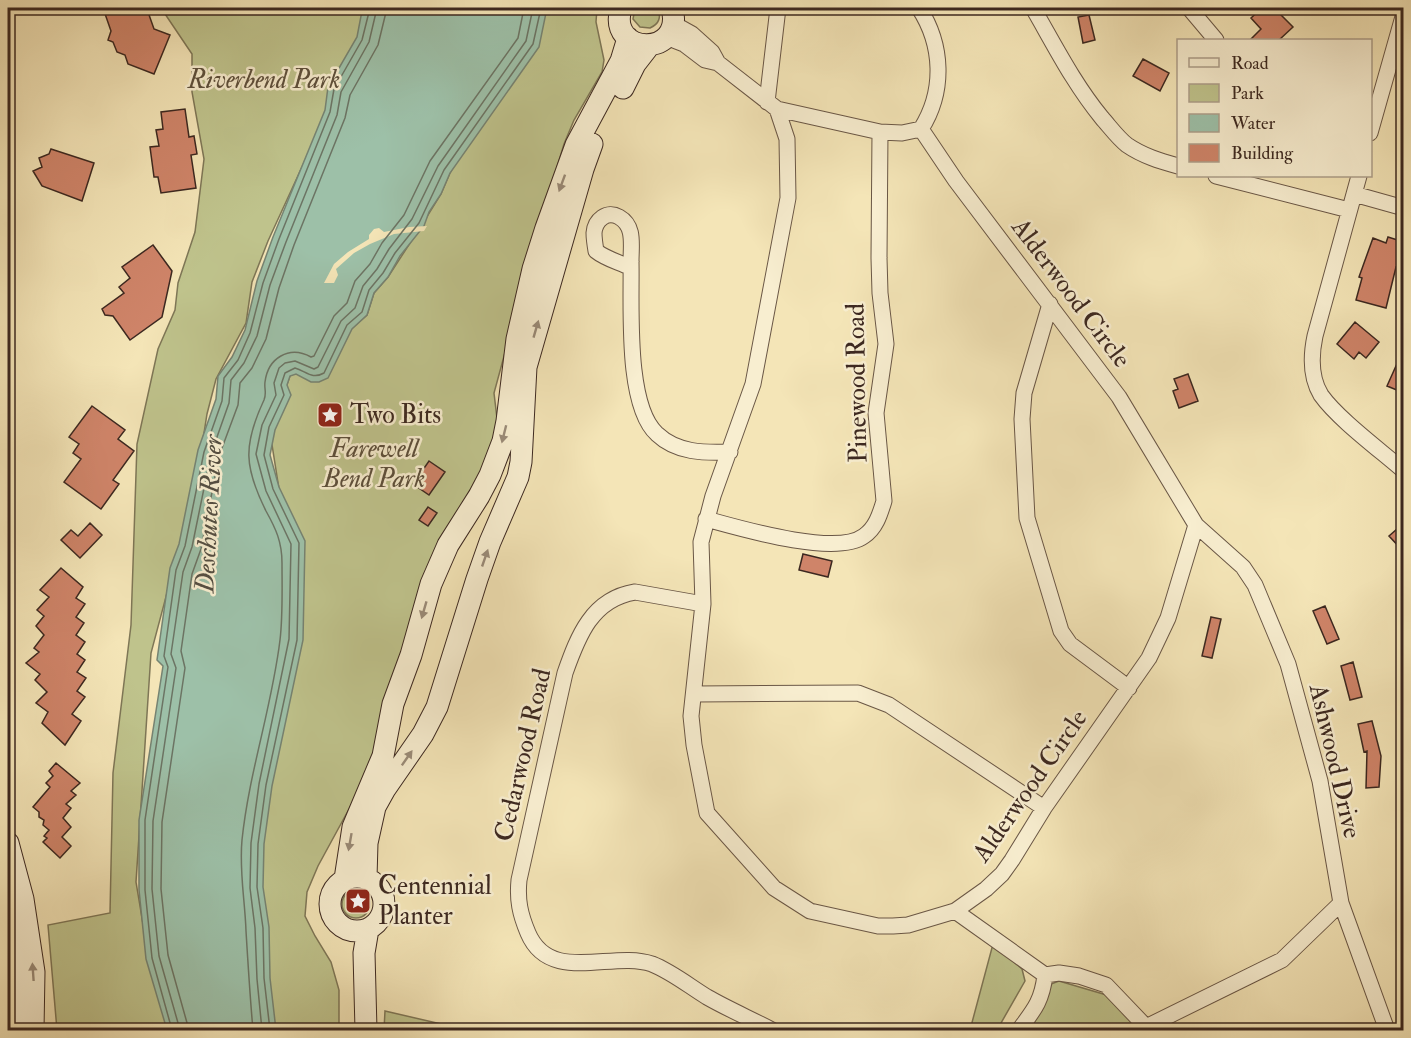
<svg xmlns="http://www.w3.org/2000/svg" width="1411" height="1038" font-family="'IM FELL Double Pica',serif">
<rect width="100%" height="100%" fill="#f4e5b7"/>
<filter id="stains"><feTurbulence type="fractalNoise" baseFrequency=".00333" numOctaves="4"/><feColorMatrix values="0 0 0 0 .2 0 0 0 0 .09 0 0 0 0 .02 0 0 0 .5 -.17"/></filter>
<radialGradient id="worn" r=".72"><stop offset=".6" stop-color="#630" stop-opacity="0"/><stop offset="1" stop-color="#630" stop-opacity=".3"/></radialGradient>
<path fill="#bfc38c" stroke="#7e7656" stroke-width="1.5" d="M161,8H375L268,241L252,282L246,323L216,379L207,414L196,484L151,653L136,882L144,930L176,1030H57L48,925L110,913L113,773L131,625L137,444L158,349L175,310L178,283L195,232L204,159L192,92V54Z
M540,8H597L596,22L604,60L602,72L574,120L564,144L541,220L494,393L498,427L381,740L355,798L318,866L307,892L305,916L315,936L331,962L339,990V1030H262L254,921L285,527L270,432L290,376L352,328L367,315L374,293L388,277L423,223L441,194L450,173Z
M635,8H657C662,17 659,24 650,28L640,27L633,19Z
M342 904a14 14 0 1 1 28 0a14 14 0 1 1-28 0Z
M993,944L1022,969L1025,981L997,1030H970Z
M1059,981L1110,996L1139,1019L1129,1030H1023L1051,984Z
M385,1011L467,1030H384Z"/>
<path fill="#9dc0a8" stroke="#768372" stroke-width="1.5" d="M365,8H547L539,47L450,173L441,194L429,212L424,226L400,256L388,277L374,293L367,315L352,329L328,378L319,382H311L296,374L290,376L287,385L291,395L275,430L270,455L279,487L305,541L303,640L272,786L264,844L263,887L269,927L270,978L276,1030H167L146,959L139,890V820L163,666L157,660L170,568L179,544L198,450L216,399L218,376L232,357L245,330L257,281L273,237L325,110L328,87L357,37L361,16Z"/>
<path fill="#f4e5b7" d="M427,226L424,231L394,234L370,244L354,253L336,269L338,275L334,283H324L334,264L348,252L369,239V235L374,229L379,228L384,232L409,227Z"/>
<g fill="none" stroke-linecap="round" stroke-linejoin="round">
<path stroke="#6c7464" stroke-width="1.5" d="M172,1030L152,958L145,890V820L168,667L164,656L176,570L185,546L204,452L222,401L224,378L238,360L250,333L263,283L279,239L330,112L334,89L362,40L370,8
M180,1030L159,956L152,889L153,821L176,668L171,654L183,572L192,547L211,454L229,403L231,380L244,363L257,336L270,285L286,242L337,115L341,92L369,42L377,8
M189,1030L168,955L161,889L162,822L185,668L181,651L192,574L201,549L219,456L238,405L240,383L252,368L266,339L279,288L294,245L345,118L350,95L378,45L387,8
M253,1030C250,997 248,964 246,931C245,900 239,871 242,840C249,772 272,707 280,640C283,615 282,588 282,563C282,542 276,529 266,511C244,467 243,445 264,400C267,393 264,389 265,382C268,358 289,345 311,357L314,356L334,316L347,303L355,281L370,264L382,243L404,215L430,161L518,38L524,8
M262,1030L257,979L255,928L250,888L251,843L259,784L289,639L291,544L266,491L256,454L262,425L276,395L274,383L279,368L285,363L295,361L314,369L318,367L341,321L355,308L363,286L377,269L389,249L412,219L438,166L526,41L533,8
M270,1030L264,978L263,928L257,887L258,844L266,785L297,640L299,543L273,489L264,455L269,427L284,395L281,385L285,373L295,368C306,371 312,380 324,373L347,325L362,312L369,290L383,273L395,253L419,223L444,170L533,44L541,8"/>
</g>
<path fill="#cf8469" stroke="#3c2820" stroke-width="1.5" d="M103,8H143L148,12L154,29L170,35L154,74L128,64L125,55L117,52L113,42L108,40L111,31Z
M1262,8H1274L1293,27L1279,40H1250L1261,29L1251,18Z
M1089,15L1095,40L1083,43L1078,17Z
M1143,59L1169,73L1160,91L1133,76Z
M185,109L189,137L194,136L197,154L191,155L196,188L161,193L158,177H154L150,147L159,146L156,130L163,129L161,112Z
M51,149L94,163L82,201L42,186L33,171L42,167L39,158L49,154Z
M1388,237L1404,242V270L1396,267L1386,308L1356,300L1362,278L1359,277L1373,238L1386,243Z
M153,245L172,271L162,317L130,340L113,316L105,315L102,309L124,293L119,287L130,278L122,267Z
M1355,322L1379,342L1366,358L1359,352L1354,359L1337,344Z
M1404,348V393L1387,386Z
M1188,374L1198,401L1179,408L1173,391L1178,389L1174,379Z
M92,406L125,430L118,439L134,451L113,480L119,484L101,509L64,482L81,459L73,453L79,444L69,437Z
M429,461L445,472L429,495L413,484Z
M428,507L437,513L428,526L419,520Z
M90,523L102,535L80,558L61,540L71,530L78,536Z
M1404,523V552L1389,536Z
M803,554L832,561L828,577L799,570Z
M61,568L83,587L76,598L85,604L76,617L84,623L76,635L85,642L77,654L85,660L77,672L86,678L77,691L85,697L72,714L81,721L65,745L42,723L48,712L36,703L47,692L35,680L40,674L26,663L39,652L34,648L44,635L36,626L44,616L37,610L49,597L40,590Z
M1325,606L1339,639L1327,644L1313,611Z
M1211,617L1221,619L1212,658L1202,656Z
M1353,662L1362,697L1350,700L1341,666Z
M1372,721L1381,756L1379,787L1366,788L1367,751L1364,752L1358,724Z
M56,763L80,783L71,791L76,795L66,804L71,808L63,818L71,827L62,837L71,846L60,858L43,842L47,838L44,836L49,830L43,825L44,820L39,817V812L33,807L50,787L46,783L53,776L49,771Z"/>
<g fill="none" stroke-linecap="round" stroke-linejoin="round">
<g stroke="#6a5746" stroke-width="17">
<path id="minor" d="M919,8C943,45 945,91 921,129
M1033,8C1055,46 1074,84 1102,118C1110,127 1118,138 1127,145C1143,156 1160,161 1178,166
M1189,8L1216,40
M674,24L692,34L712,52L718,63L777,109L880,132L902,133L921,129L956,181L1119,397L1196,525L1168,618L1149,658L1044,808L1012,860L1002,874L986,889L955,911L908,925L893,926H878L810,911L774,888L707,813L694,745L691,716L703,604L701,542L713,496L753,384L788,198L787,139L777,109
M666,37L684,44L705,60L718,63
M767,102L778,8
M1370,133L1404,13
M1216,176L1349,210
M1359,176L1315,336C1311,355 1310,377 1321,395C1338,419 1380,450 1404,471
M1354,194L1404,208
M631,268C619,262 606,259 596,251C595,245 594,239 594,233C595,220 607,210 619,217C635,226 631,244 631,262C632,304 625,405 657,434C677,453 704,453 730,452
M1050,304L1024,393L1022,419L1027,518L1061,631L1070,644L1129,688
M706,519C739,528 836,557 864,536C876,528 880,514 884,501L876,413L886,344L880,293L879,258L880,132
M1196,525L1243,567L1255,585L1288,664L1320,781L1341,903L1387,1030
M703,604L635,592C592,599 578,636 565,673L519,880C517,900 520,914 528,933C550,985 613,950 652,964C672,972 689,986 707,997C728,1009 751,1019 772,1030
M695,694L858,693L889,705L1044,808
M955,911L1045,975L1059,973L1079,976L1106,985L1149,1030
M1146,1027L1282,960L1341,903
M1019,1030C1034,1010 1042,1001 1045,975"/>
</g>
<g stroke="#3c2820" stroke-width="23">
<path id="secondary" d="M621,8C607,56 685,58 672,8
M623,88L635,64L649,46
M8,843L23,899L34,972L33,1030
M330 904a27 27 0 1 1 54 0a27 27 0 1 1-54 0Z
M366,878L367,843L375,807L385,789L423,734L437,707L477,579L490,542L518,477L521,462L526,367L583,169L592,144
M345,879L353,827L383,756L393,704L411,655L431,584L448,545L479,496L490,475L503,441L507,421L517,339L533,269L546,228L576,145L621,61L628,38
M8,912L15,953L17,1030
M366,1030L364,953L368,929"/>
</g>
<use href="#minor" stroke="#f8eed0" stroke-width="15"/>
<use href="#secondary" stroke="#f8eed0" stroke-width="21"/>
</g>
<defs><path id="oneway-solid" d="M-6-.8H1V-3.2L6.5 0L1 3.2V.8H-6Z" transform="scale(1.5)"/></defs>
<g fill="#9a8b78">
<use href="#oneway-solid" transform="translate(562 183) rotate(110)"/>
<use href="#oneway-solid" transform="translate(536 329) rotate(-74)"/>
<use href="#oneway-solid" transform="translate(504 434) rotate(104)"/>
<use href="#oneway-solid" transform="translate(485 558) rotate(-71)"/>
<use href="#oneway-solid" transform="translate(424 610) rotate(106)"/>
<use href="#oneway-solid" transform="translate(407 758) rotate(-55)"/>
<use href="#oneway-solid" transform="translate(350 842) rotate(100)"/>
<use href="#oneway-solid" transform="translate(33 972) rotate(-94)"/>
</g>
<defs>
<g id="sight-square" transform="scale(1.35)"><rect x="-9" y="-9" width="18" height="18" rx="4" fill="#8f2418" stroke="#f8eed0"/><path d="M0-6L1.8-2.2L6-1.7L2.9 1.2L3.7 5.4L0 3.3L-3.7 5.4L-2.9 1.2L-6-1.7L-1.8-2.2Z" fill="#fff"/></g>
</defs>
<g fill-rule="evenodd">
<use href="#sight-square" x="330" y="415"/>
<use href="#sight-square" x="358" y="901"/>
</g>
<g text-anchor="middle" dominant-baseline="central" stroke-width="5" stroke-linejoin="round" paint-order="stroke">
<g font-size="26" font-style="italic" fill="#5d4f3b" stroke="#f8eed0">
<text x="264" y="80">Riverbend Park</text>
<text x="374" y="449">Farewell<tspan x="374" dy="30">Bend Park</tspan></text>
</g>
<g font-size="26" fill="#3c2820" stroke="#f8eed0">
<text transform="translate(1071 293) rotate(53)">Alderwood Circle</text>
<text transform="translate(857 383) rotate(-91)">Pinewood Road</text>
<text transform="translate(523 755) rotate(-77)">Cedarwood Road</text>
<text transform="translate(1335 761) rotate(77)">Ashwood Drive</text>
<text transform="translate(1030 786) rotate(-55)">Alderwood Circle</text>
</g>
<g font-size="26" fill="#3c2820" stroke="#f8eed0" text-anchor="start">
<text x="350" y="415">Two Bits</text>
<text x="378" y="886">Centennial<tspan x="378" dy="30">Planter</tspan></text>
</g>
<g font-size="27" font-style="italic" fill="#544e42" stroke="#f8eed0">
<text transform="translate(209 514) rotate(-87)">Deschutes River</text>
</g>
</g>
<rect width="1411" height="1038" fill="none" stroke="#f4e5b7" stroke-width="30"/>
<rect x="9" y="9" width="1393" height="1020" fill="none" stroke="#3c2820" stroke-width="3"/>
<rect x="15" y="15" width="1381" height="1008" fill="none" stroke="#3c2820" stroke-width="1.5"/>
<rect x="1177" y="39" width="195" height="138" fill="#f8eed0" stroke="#ad9f8a" stroke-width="1.5"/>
<rect x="1189" y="58" width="30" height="9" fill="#f8eed0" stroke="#ad9f8a" stroke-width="1.5"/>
<text x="1231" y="69" font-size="18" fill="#3c2820">Road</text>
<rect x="1189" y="84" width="30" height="18" fill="#bfc38c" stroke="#ad9f8a" stroke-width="1.5"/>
<text x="1231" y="99" font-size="18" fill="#3c2820">Park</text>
<rect x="1189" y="114" width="30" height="18" fill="#9dc0a8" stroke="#ad9f8a" stroke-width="1.5"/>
<text x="1231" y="129" font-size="18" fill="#3c2820">Water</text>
<rect x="1189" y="144" width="30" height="18" fill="#cf8469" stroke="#ad9f8a" stroke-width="1.5"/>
<text x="1231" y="159" font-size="18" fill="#3c2820">Building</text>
<rect width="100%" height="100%" filter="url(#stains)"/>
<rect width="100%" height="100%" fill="url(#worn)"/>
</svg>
